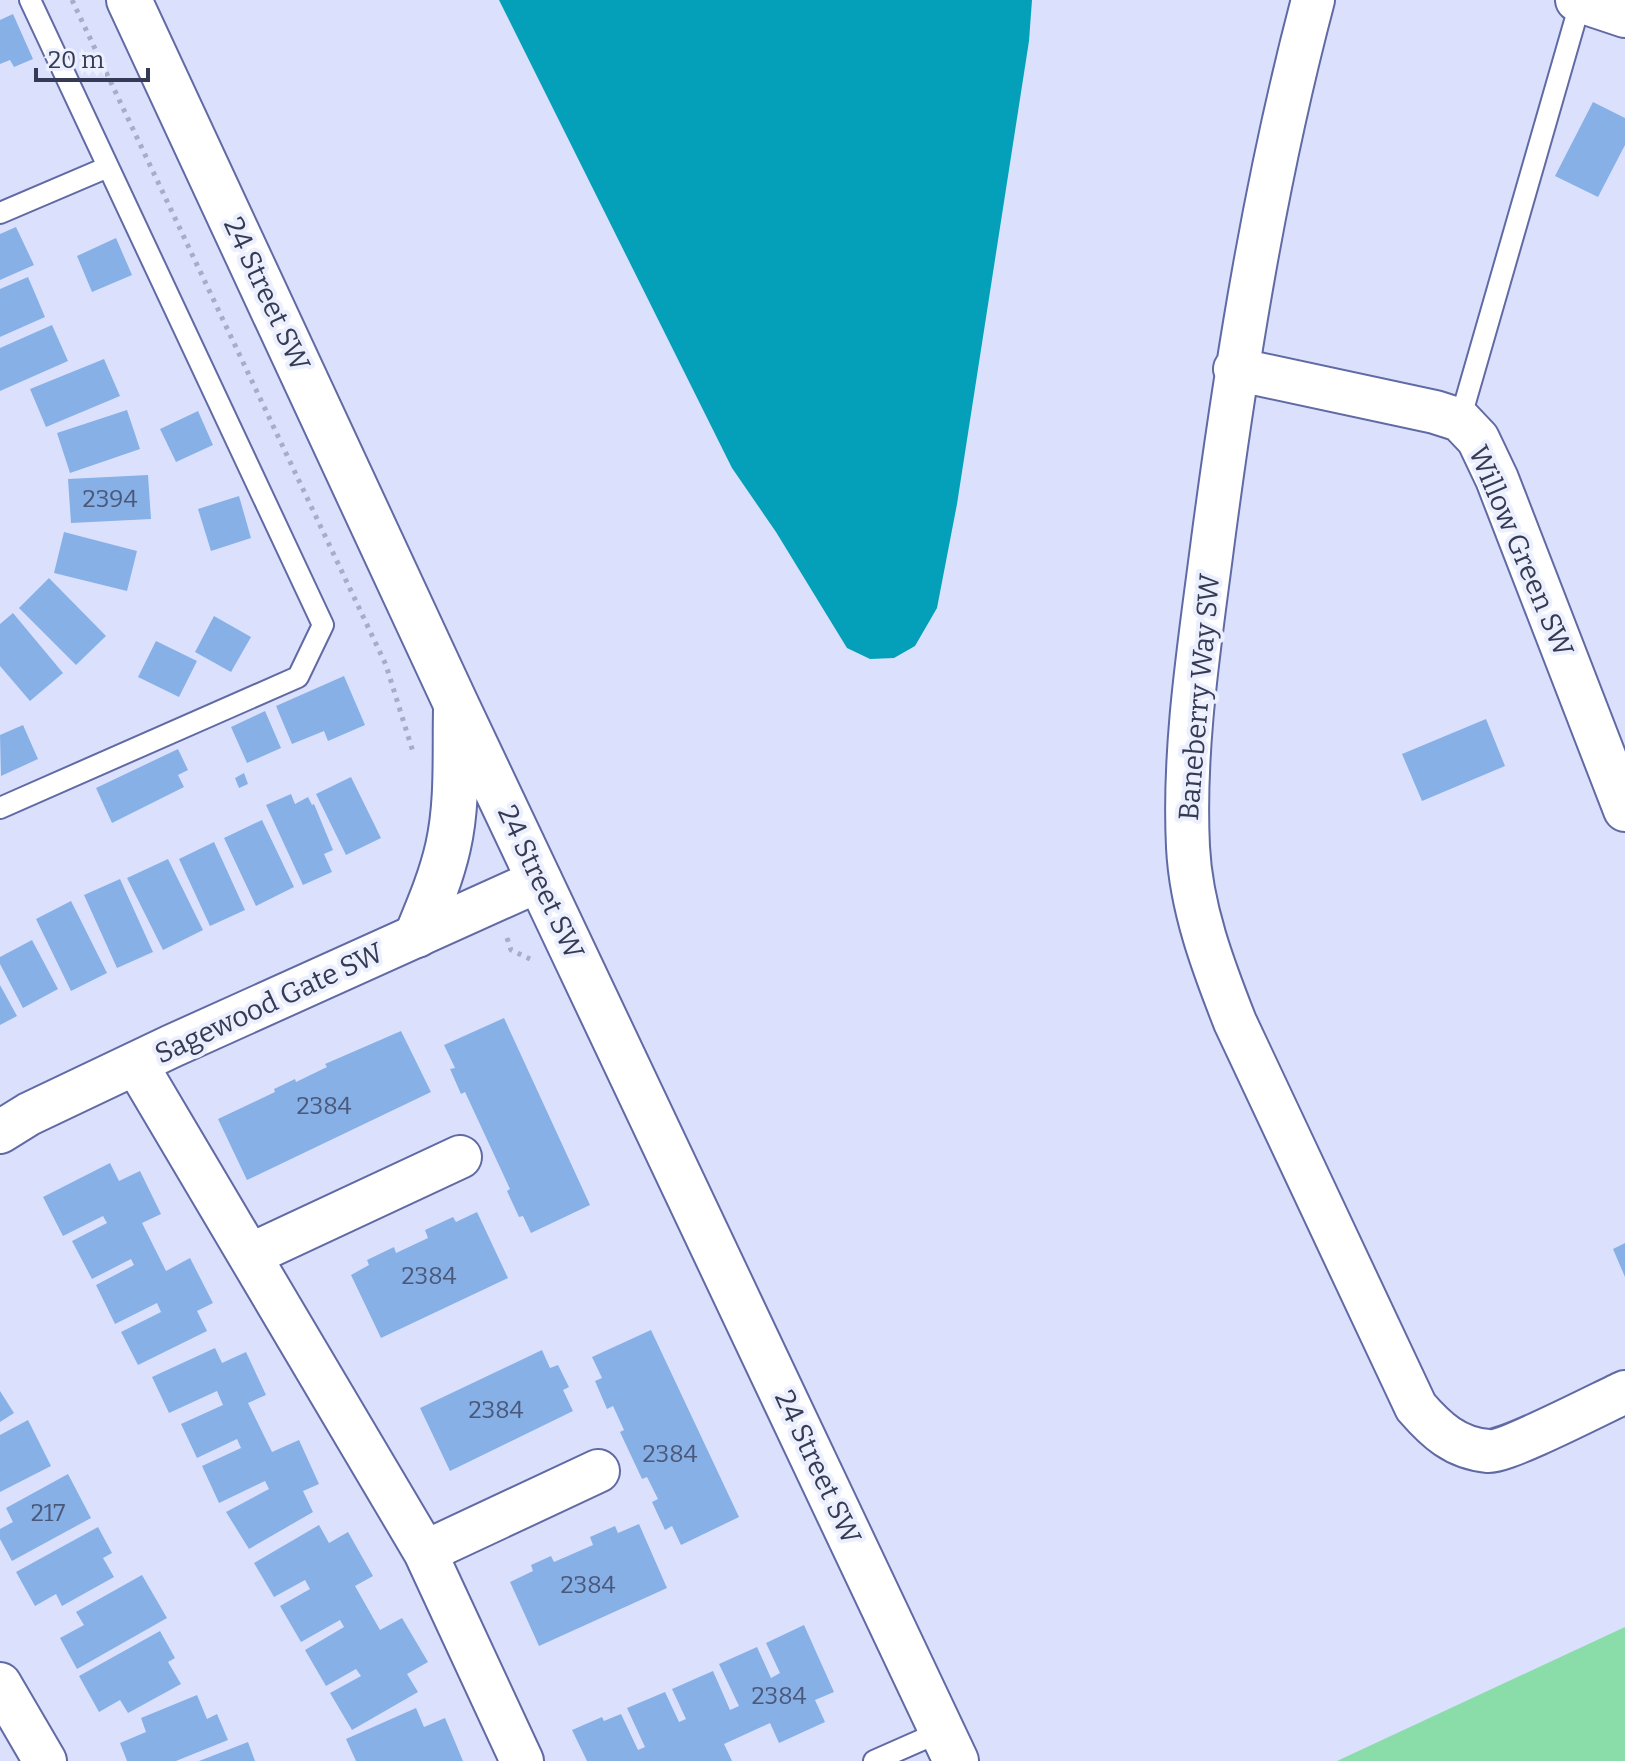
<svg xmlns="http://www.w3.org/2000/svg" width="1625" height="1761" font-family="Bitter,serif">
<rect width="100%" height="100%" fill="#dbe1fc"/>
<path fill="#8adca8" d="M1625,1627V1761H1337Z"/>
<path fill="#049fb9" d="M499,0H1032L1029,41L957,504L937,608L915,646L894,658L870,659L847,648L776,532L732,468Z"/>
<path fill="#87b0e7" d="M13,14L33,59L14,67L10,60L0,64V20Z
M1593,102L1625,118V145L1598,197L1555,176Z
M16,227L34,265L0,280V234Z
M116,238L132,275L92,292L77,256Z
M28,277L45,317L0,337V289Z
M52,325L68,361L0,391V348Z
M104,359L120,396L46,427L30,389Z
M127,410L140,449L70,473L57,433Z
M198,411L213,445L176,462L160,429Z
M148,475L151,519L71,523L68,479Z
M239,496L251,538L211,551L198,509Z
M64,532L137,551L127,591L54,573Z
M49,578L106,636L76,665L19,608Z
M13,613L63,673L30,701L0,666V624Z
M214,616L251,637L231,672L195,652Z
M156,641L197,661L179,697L138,677Z
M344,676L365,725L328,741L324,731L292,744L276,706Z
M265,711L281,748L247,763L231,727Z
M1486,719L1505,766L1422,801L1402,754Z
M23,725L38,759L1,776L0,735Z
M178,749L188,770L178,775L184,787L112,823L96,788Z
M244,773L248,784L239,788L235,778Z
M351,777L381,838L346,855L316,794Z
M291,794L295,804L308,797L312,805L314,804L333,850L324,854L332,872L303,885L266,805Z
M262,820L294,887L256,906L224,838Z
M214,842L245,910L210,926L179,859Z
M168,859L203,930L163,950L127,878Z
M120,879L153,952L117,968L84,895Z
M71,901L107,973L71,991L36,919Z
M32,940L58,989L23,1008L0,964V957Z
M0,985L17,1016L0,1025Z
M504,1018L590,1205L531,1233L523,1216L519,1217L507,1191L510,1189L465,1092L461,1094L450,1069L455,1068L444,1045Z
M401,1031L431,1092L247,1180L218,1119L275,1092L274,1089L295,1079L296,1082L327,1067L325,1064Z
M110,1163L119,1181L140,1171L161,1214L142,1223L166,1271L190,1258L213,1303L197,1311L207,1331L138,1365L121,1332L161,1312L157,1303L115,1324L96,1285L134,1265L131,1259L92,1279L72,1241L107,1223L103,1216L63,1236L43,1197Z
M477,1212L508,1278L381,1338L351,1275L369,1265L367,1260L394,1247L396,1253L428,1238L425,1230L453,1217L456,1222Z
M1625,1243V1277L1613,1249Z
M651,1330L739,1517L681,1545L672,1526L665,1530L652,1502L658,1499L647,1477L642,1479L620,1432L624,1430L613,1406L607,1409L595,1381L602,1378L592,1357Z
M215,1348L222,1363L246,1352L266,1395L248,1403L272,1452L299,1440L319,1484L303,1491L313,1512L249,1549L226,1512L269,1489L265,1481L219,1503L202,1466L241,1448L237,1439L197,1458L181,1424L223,1405L217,1391L169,1413L152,1377Z
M542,1350L550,1368L558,1365L569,1387L563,1390L573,1411L450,1471L420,1408Z
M0,1391L14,1413L0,1422Z
M28,1420L51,1466L0,1492V1435Z
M68,1474L91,1518L12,1561L0,1539V1529L13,1522L6,1508Z
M639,1524L667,1588L539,1646L510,1582L533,1571L531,1565L551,1556L554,1562L593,1545L590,1537L615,1526L618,1533Z
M319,1525L329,1543L348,1532L373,1576L355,1586L380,1630L402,1618L428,1662L407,1674L418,1692L352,1730L330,1693L361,1676L356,1669L326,1686L305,1650L344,1627L340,1620L301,1642L280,1606L310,1589L305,1580L274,1597L254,1563Z
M98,1527L112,1553L103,1558L114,1577L62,1606L56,1594L35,1606L16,1572Z
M142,1575L167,1618L77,1669L60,1638L84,1625L76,1612Z
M804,1625L834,1692L815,1700L825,1722L779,1743L770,1723L724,1744L732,1761H587L572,1730L602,1717L604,1721L621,1714L638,1750L645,1747L627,1708L665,1692L679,1722L686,1719L672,1689L713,1671L730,1710L739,1706L719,1664L757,1647L771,1678L780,1673L766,1643Z
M160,1631L175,1658L168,1662L181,1684L128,1713L120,1700L99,1712L79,1676Z
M197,1695L207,1719L217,1714L228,1740L176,1761H127L120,1743L146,1732L141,1718Z
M416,1708L424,1727L445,1718L463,1761H356L346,1739Z
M248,1742L255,1761H199Z"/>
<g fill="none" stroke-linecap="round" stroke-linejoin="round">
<g stroke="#606aa4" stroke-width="24">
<path id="lane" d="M0,213L108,167
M1460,420L1581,0
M0,808L298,677L323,625L30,0
M874,1761L942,1731"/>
</g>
<g stroke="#606aa4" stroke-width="46">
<path id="street" d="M1313,0C1266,178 1237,359 1213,540C1200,642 1183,745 1188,847C1191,908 1213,966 1235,1022L1416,1407C1436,1430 1455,1448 1488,1451C1505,1453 1603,1402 1625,1392
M1577,0L1625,16
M1235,369L1435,412L1460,420L1478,439L1497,479L1625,810
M136,1064L425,1552L522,1761
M0,1132L29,1114L172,1046L540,880
M250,1255L460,1157
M425,1552L598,1471
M0,1684L45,1761"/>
</g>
<g stroke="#606aa4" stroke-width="48">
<path id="secondary" d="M129,0L456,704L956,1761
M417,935C429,906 441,878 448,847C458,803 455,755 456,710"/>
</g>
<path stroke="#a7adc8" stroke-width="5" stroke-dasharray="4 6" stroke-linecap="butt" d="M72,0L386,665L413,752
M507,938L511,950L530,959"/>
<use href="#lane" stroke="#fff" stroke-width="20"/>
<use href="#street" stroke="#fff" stroke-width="42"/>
<use href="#secondary" stroke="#fff" stroke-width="44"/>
</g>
<g text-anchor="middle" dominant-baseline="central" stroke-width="8" stroke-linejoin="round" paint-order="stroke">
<g font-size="24" fill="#4a587a">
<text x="110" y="499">2394</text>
<text x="324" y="1106">2384</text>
<text x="429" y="1276">2384</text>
<text x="496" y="1410">2384</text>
<text x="670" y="1454">2384</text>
<text x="48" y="1513">217</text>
<text x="588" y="1585">2384</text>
<text x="779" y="1696">2384</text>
</g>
<g font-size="28" fill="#363b55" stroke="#eceffd">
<text transform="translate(267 294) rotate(65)">24 Street SW</text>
<text transform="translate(1521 551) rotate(67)">Willow Green SW</text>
<text transform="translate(1199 697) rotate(-85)">Baneberry Way SW</text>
<text transform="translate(541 882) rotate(65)">24 Street SW</text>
<text transform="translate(269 1003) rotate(-25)">Sagewood Gate SW</text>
<text transform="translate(818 1467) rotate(65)">24 Street SW</text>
</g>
</g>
<path d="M36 68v12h112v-12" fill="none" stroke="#363b55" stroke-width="4"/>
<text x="48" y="68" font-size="24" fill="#363b55" stroke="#eceffd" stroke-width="6" paint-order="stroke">20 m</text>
</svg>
